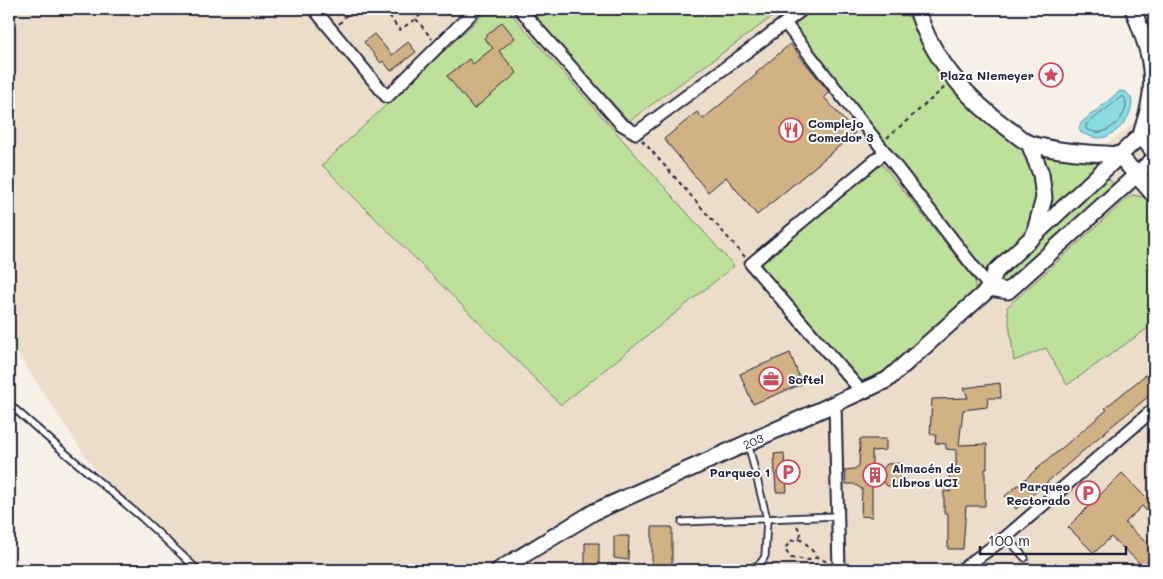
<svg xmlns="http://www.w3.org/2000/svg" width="1163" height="579" font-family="Mali,sans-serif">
<rect width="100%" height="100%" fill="#f6f0e7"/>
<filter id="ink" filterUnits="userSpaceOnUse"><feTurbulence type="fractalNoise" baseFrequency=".02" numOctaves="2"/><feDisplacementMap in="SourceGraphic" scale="10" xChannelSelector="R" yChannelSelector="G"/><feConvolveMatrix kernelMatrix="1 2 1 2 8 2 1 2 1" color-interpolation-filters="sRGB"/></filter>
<g filter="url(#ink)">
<path fill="#ebddca" d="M9,9H923L930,30L968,89L1015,128L1045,142L1078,149L1106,144L1123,133L1137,118L1144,95L1145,61L1126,9H1154V570H201L95,470L9,341Z"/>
<path fill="#bde09a" stroke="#70816a" d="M489,9H507L734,266L561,405L322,165Z
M527,9H783L629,121Z
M810,9H899L911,19L923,35L1026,148L1040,192L1027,234L988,270L983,269L794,25Z
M1041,152L1100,158L1103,165L1050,213V185L1046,165Z
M882,164L975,280V293L888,372L862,384L759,264Z
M1107,176L1115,187L1007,285L997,276Z
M1131,195L1144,197L1154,209V324L1067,385L1046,348L1014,361L1007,307Z"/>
<path fill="#8bdce2" stroke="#61929f" d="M1120,91L1126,92C1127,93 1130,97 1131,98C1136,114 1116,137 1100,138C1094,138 1087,135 1081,133L1079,128L1081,123Z"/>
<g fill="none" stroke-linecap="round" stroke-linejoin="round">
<path stroke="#4c6c7e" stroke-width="1" d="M1123,96C1134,108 1114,130 1101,132C1096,133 1091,131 1086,129V125L1121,97Z"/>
</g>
<path fill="#d1b285" stroke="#22223b" d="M502,22L515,38L499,51L517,73L474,109L447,76L469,59L473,64L493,48L484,38Z
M374,34L392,55L408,42L416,52L391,71L383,61L381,63L364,42Z
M790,44L829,92L824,97L855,133L757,215L726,177L708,192L664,139L697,112L703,119L757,74L756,73Z
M790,353L802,384L753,404L740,374Z
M1154,368V392L1113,425L1016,509L1005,496L1107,410L1105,408Z
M1000,383L1001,398H988L987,407L963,410L959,445L987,444V469H985V506H966L963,549H948V513H944V491L950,492L949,473L956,474V450L946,449V444L935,443L936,435L930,434L932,399L968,398L964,388Z
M860,439H886V450L872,451V482L887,464L902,463L905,485L887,486L883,481L872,482V517L861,516L862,489L854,484H846L845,470L854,469L859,466Z
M784,453L787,492H776L774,454Z
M1122,473L1148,500L1154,494V519L1142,506L1125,523L1154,550V555L1143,566L1111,537L1094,553L1068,527Z
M652,527H672V570H652Z
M614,536H629L628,560L614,558Z
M585,543H599V570H585Z"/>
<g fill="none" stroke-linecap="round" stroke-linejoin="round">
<g stroke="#22223b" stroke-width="9">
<path id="service" d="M9,404L64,452L141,517L198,570
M748,443L767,519L765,556C762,563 758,566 751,568
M682,522L837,516
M1006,537L1025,558"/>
</g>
<g stroke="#22223b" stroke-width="15">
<path id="minor" d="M314,9L387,97L476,9
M520,9L621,124L636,133L760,42L803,9
M785,23L990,288
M862,392L751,264L885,152
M835,404L839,570
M961,570L1006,537L1154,409"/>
</g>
<g stroke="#22223b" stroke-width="19">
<path id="tertiary" d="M917,9C931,58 969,101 1010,130C1016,134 1022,141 1029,143C1033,145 1039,146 1044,147C1068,153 1094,153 1119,155L1154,195
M1133,9C1146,42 1157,69 1149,106C1147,116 1143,126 1141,136L1154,152
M1154,123L995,272L990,288L1008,291L1154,159
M1029,143L1041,174L1044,198L1034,235
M499,570L594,512L887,380L990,288"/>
</g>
<path stroke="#22223b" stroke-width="2" stroke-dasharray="4 4" stroke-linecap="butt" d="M385,9L399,30L416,19L427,9
M416,19L432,39
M339,24L352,9
M887,138L945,87
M642,140L745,257
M797,526L801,533L799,539
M818,557L809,560L791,558L786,551V547L791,541L799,539C813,546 812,558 829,562"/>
<use href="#service" stroke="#fff" stroke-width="5.5"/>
<use href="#minor" stroke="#fff" stroke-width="11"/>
<use href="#tertiary" stroke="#fff" stroke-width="15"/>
</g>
</g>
<defs>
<g id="sight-ring" transform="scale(1.25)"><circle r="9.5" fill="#fff" stroke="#d1495b" stroke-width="1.5"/><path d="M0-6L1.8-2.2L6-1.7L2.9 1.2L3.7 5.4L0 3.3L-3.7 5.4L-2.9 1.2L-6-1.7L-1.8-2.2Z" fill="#d1495b"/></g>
<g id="restaurant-ring" transform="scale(1.25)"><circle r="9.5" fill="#fff" stroke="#d1495b" stroke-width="1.5"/><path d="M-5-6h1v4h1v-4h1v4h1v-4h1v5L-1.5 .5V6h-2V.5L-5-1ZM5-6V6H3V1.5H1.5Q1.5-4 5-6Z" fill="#d1495b"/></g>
<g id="office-ring" transform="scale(1.25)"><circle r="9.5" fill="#fff" stroke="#d1495b" stroke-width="1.5"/><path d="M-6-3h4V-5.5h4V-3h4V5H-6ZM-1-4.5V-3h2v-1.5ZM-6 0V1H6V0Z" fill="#d1495b"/></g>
<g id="parking-ring" transform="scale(1.25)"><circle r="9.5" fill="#fff" stroke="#d1495b" stroke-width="1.5"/><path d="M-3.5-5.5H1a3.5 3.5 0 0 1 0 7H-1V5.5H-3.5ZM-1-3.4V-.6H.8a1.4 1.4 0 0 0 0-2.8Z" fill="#d1495b"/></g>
<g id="building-ring" transform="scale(1.25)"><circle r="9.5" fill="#fff" stroke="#d1495b" stroke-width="1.5"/><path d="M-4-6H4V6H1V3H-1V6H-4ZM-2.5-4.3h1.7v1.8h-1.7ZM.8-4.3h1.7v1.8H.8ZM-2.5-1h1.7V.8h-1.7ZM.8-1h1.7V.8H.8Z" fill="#d1495b"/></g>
</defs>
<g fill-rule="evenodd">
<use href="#sight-ring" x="1051" y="75"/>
<use href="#restaurant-ring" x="791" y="130"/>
<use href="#office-ring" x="771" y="379"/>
<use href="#parking-ring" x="788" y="472"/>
<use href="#building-ring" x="875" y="475"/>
<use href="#parking-ring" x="1088" y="493"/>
</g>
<g text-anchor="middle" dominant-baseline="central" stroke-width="4" stroke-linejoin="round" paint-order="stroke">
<g font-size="12" font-weight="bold" fill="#22223b" stroke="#fff" text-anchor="end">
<text x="1034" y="75">Plaza Niemeyer</text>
<text x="808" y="123" text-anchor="start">Complejo<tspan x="808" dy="14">Comedor 3</tspan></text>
<text x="788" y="379" text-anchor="start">Softel</text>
<text x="892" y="468" text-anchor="start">Almacén de<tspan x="892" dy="14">Libros UCI</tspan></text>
<text x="770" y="472">Parqueo 1</text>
<text x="1070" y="486">Parqueo<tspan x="1070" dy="14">Rectorado</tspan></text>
</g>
<g font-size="12" fill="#22223b" stroke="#fff">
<text transform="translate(753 441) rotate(-24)">203</text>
</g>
</g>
<rect width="1163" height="579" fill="none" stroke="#fff" stroke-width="30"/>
<rect x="15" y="15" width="1133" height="549" fill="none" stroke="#22223b" stroke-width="2" filter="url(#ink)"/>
<path d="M980 546v8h146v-8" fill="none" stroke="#22223b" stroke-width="2.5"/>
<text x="988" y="546" font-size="15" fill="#22223b" stroke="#ffffff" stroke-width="4" paint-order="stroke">100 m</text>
</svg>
